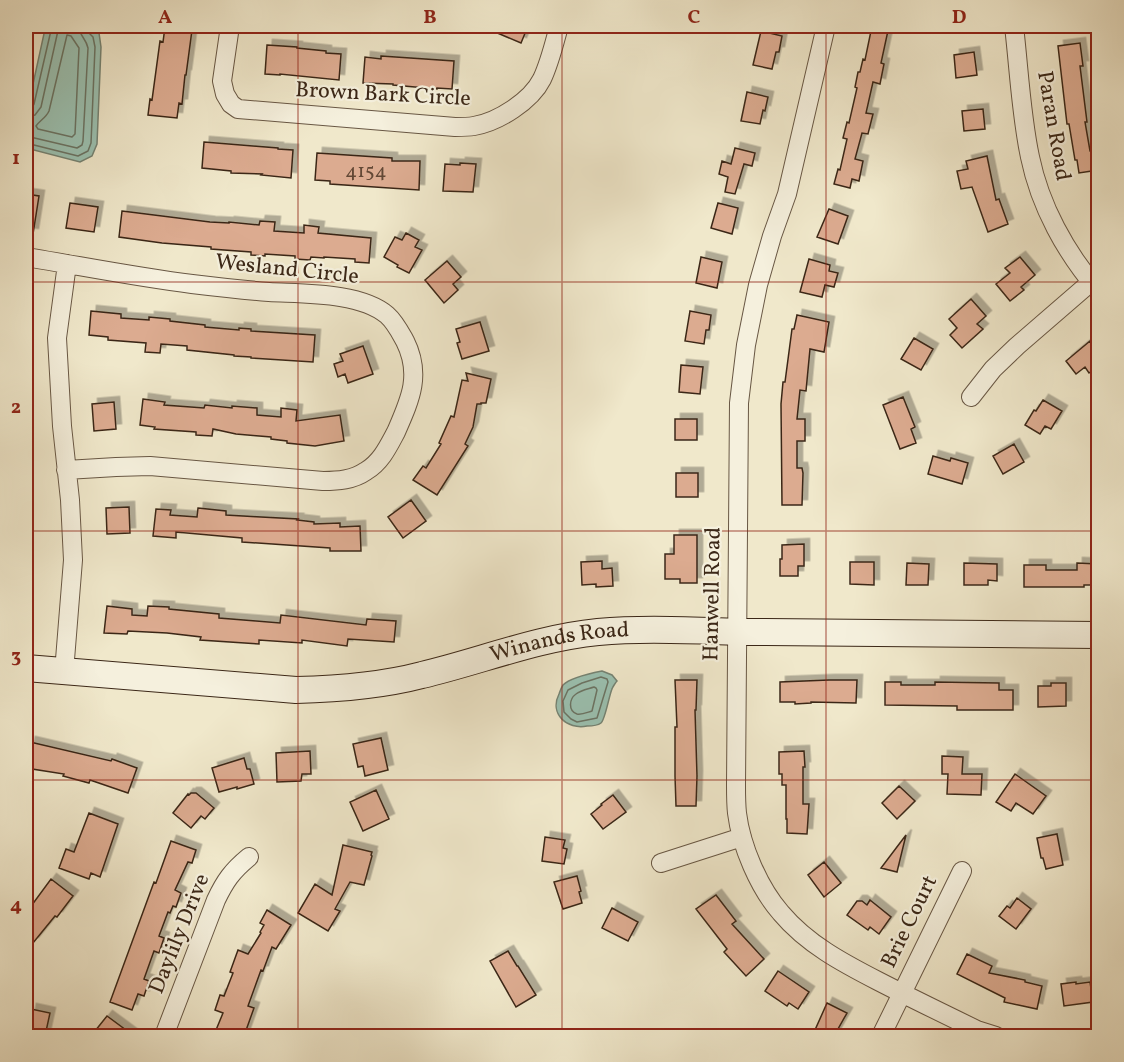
<svg xmlns="http://www.w3.org/2000/svg" width="1124" height="1062" font-family="Vollkorn,serif">
<defs>
<filter id="shadow"><feDropShadow dx="5.5" dy="-5.5" stdDeviation="0" flood-color="#0004"/></filter>
</defs>
<rect width="100%" height="100%" fill="#f0e8cb"/>
<filter id="stains"><feTurbulence type="fractalNoise" baseFrequency=".00333" numOctaves="4"/><feColorMatrix values="0 0 0 0 .2 0 0 0 0 .09 0 0 0 0 .02 0 0 0 .5 -.17"/></filter>
<radialGradient id="worn" r=".72"><stop offset=".6" stop-color="#630" stop-opacity="0"/><stop offset="1" stop-color="#630" stop-opacity=".3"/></radialGradient>
<path fill="#9bc1b1" stroke="#758373" stroke-width="1.5" d="M48,26L90,27L99,33L101,47L97,144L92,156L80,162L26,148V116L45,29Z
M602,671L612,675L617,681C616,682 612,688 612,689C609,696 605,720 601,723C597,726 591,726 587,726C567,730 549,714 559,694C560,691 561,688 563,685C570,678 592,673 602,671Z"/>
<g fill="none" stroke-linecap="round" stroke-linejoin="round">
<path stroke="#6b7464" stroke-width="1.5" d="M67,35L71,36L79,48L75,134L72,137L38,129L36,126C39,121 46,118 49,111Z
M26,109H31L34,104L52,26
M26,117L35,115L41,107L59,26
M26,136L77,148L82,145L83,141L88,48C86,38 79,36 79,26
M26,143L78,156L88,151L91,143L95,47L93,37L87,31L86,26
M601,677L607,679L608,682L597,718L577,722L571,719L564,712L563,701L568,690L582,683Z
M594,687L596,688L597,690L592,711C588,712 582,715 577,714C568,711 569,699 576,694C581,690 588,689 594,687Z"/>
</g>
<path fill="#dcab90" stroke="#3b2717" stroke-width="1.5" filter="url(#shadow)" d="M481,26H528L521,43Z
M872,26H889L881,63L884,64L880,84L873,82L866,113L873,114L868,134L862,133L855,159L863,161L859,181L852,179L850,188L834,184L838,169L840,170L847,139L843,138L847,122L849,123L857,88L855,87L858,72H860L863,59L865,60Z
M165,27L192,30L186,75H185L182,104L179,103L177,118L148,115L150,99L152,100L160,41L163,42Z
M761,31L782,36L779,52H776L772,69L753,65Z
M1080,43L1083,66H1080L1087,122H1085L1090,151L1097,150L1098,170L1079,173L1077,160H1075L1069,124H1067L1058,46Z
M267,45L297,47V48L326,51V53L341,54L339,80L280,74V75L265,74Z
M974,52L977,75L956,78L954,55Z
M381,56L454,61L452,89L437,88V89L393,85V84L363,83L365,57L381,59Z
M747,92L768,97L765,111L763,110L760,124L741,121Z
M983,109L985,129L964,131L962,111Z
M204,142L278,148V149L293,150L291,178L261,175L262,174L231,173V171L202,168Z
M735,148L755,153L752,166L744,164L735,194L725,192L728,177L719,174L722,161L731,164Z
M317,153L392,158V161H420L419,190L330,184V181L315,180Z
M987,156L996,200L999,199L1008,224L988,232L972,187L961,189L957,171L968,169L966,161Z
M460,163L476,164L473,192L443,191L445,164L460,165Z
M26,194L39,196L33,234L26,233Z
M70,203L98,207L94,232L66,228Z
M718,203L738,208L732,234L711,228Z
M829,209L848,216L838,244L817,237Z
M122,211L210,222L229,223V222L259,225L260,221L275,222L274,231L304,233V225L319,227L318,233L371,238L369,263L355,262V259L324,257V258L311,257L310,260L295,259V256L265,254V256L251,255V252L211,249V247L162,243L119,237Z
M406,233L419,240L415,247L422,250L409,273L397,267L398,265L384,257L395,237L402,240Z
M701,257L722,262L717,288L696,283Z
M1020,257L1035,275L1021,287L1024,290L1010,301L996,284L1010,273L1005,268Z
M809,259L830,265L829,271L838,273L834,287L825,285L822,297L800,292Z
M447,261L461,277L453,284L458,290L444,303L425,280Z
M971,299L986,316L977,324L983,329L962,348L950,335L957,328L949,319Z
M91,311L121,314V318L149,320V317L170,319V321L205,325V327L239,330V328L251,329V331L315,335L313,362L251,358V357L234,356V355L187,350V346L161,344L160,353L145,352L146,343L108,340V337L89,335Z
M690,311L711,315L709,330H706L704,344L685,341Z
M797,315L829,322L824,352L810,349L806,391L800,390L797,419H805V441H797V468H802L803,473L802,505H782L781,404L783,382H785L792,329H794Z
M480,322L489,351L462,359L457,343L460,342L456,329Z
M914,338L933,349L921,370L901,359Z
M1090,341L1098,351V366L1089,373L1085,367L1076,374L1066,361Z
M363,346L373,374L348,383L345,374L338,377L334,364L343,361L340,354Z
M681,365L703,367L700,394L679,392Z
M466,373L491,379L486,403H481V404H477L473,427L465,444L468,446L437,495L413,480L423,466L426,468L441,444L439,443L451,416L454,417L462,380L468,381Z
M903,397L915,427L911,429L916,443L900,449L883,405Z
M143,399L165,402L164,405L204,408L205,405L232,408V406L257,408V415L281,417V408L297,410L296,421L340,415L344,441L315,446L287,443V441L271,439V437L236,434L213,429L212,436L196,435V432L154,429L155,427L140,425Z
M1043,400L1062,411L1051,429L1045,426L1040,434L1025,425L1034,410L1036,411Z
M114,402L116,429L94,431L92,404Z
M675,419H697V440H675Z
M1014,444L1024,462L1003,474L993,456Z
M933,456L950,461L951,458L968,463L962,484L928,474Z
M676,473H698V497H676Z
M411,500L426,521L403,538L388,517Z
M129,507L130,533L107,534L106,508Z
M198,508L226,511V515L298,519L297,520L314,522V524L340,523V527L360,526L361,551H330V548L242,542V538L176,532V538L153,536L156,509L171,510L170,515L197,517Z
M674,535H697V583H680V579H665V554H674Z
M804,544V566H798V576H780V559H782V545Z
M602,561V569L612,568L613,586L596,587V584L582,585L581,562Z
M850,562H874V585L850,584Z
M907,563L929,564L928,585H906Z
M964,563L997,564V581L988,580V585H964Z
M1077,563L1098,564V585H1084V587H1024V565H1046V570H1077Z
M107,606L132,609V615L147,616L148,606L169,607V609L219,614V618L280,623L281,615L366,625L367,619L396,621L394,642L348,639L347,646L302,640V643L259,640V644L200,640L201,637L167,633L128,631L127,634L104,633Z
M675,680H697L696,710H695L697,776L696,806H676L675,776V727H677Z
M829,680H857L856,703L811,702V703L795,704V702H780V682Z
M885,682H901V685H935V682L999,683V690H1013V710H957V706L885,705Z
M1051,683H1066V706L1038,707V686H1051Z
M381,738L388,770L365,776L363,766L358,767L353,744Z
M30,742L111,761L112,759L137,768L128,793L90,780L89,783L63,776L64,774L26,768V760Z
M310,751L311,774H302L301,781L277,782L276,753Z
M804,751L805,767H803V804H809L807,834L787,833V819H786V785H782V774H779V752Z
M942,756L963,757L962,774H982L981,795L947,794L948,774H942Z
M244,758L247,769H250L254,784L237,789V787L219,792L212,768Z
M1015,774L1046,796L1033,814L1016,803L1011,811L996,802Z
M899,786L915,801L897,819L882,803Z
M376,790L389,819L363,831L350,802Z
M191,793H196L214,808L205,819L201,816L191,828L173,813L188,794L189,795Z
M613,795L626,812L603,829L591,814L602,805L601,804Z
M89,813L118,824L100,877L91,873L89,879L59,868L66,849L74,852Z
M1057,834L1063,865L1046,869L1043,858H1041L1037,838Z
M906,835L897,872L881,868Z
M545,837L565,840L563,848L567,849L564,864L542,861Z
M171,841L196,850L192,863L188,862L175,890L181,893L176,907L173,906L170,913L168,912L159,936L164,938L159,953L154,951L144,979L149,981L144,996L138,994L132,1010L110,1002L154,882L156,883Z
M343,845L372,852L371,855L372,856L364,885L350,882L335,909L340,911L328,931L298,913L315,884L332,895Z
M824,862L841,883L824,897L808,875Z
M577,876L581,891L579,892L582,903L563,909L554,882Z
M51,879L73,896L57,917L55,916L33,943L26,937V913Z
M716,895L736,921L732,924L764,959L746,976L724,952L727,949L696,909Z
M1017,898L1031,909L1016,929L999,916L1007,906L1010,908Z
M870,900L891,917L879,934L870,927L868,930L847,915L857,901H862L867,905Z
M612,908L638,922L628,941L602,928Z
M267,910L291,925L276,949L272,947L263,971L261,970L248,1006L254,1008L244,1036H235L216,1030L223,1013L215,1010L220,995L224,996L233,973L230,972L238,950L248,954L261,933L260,932L264,925L260,923Z
M508,951L517,966H518L536,995L516,1007L490,961Z
M967,954L992,966L989,973L1025,980V982L1042,986L1037,1009L1004,1002L1005,998L957,974Z
M778,971L809,992L798,1009L789,1003L787,1006L765,991Z
M1076,982V984L1090,982L1093,1002L1064,1006L1061,984Z
M827,1003L847,1013L834,1036H828L815,1030Z
M31,1009L50,1013L45,1036H26Z
M107,1016L134,1036H91Z"/>
<g fill="none" stroke-linecap="round" stroke-linejoin="round">
<g stroke="#685744" stroke-width="20">
<path id="street" d="M230,26L222,81L225,94L231,104L238,109L455,127C461,127 468,127 474,126C498,122 531,101 542,79C550,62 554,44 559,26
M826,26L787,194L772,236L758,285L746,345L739,403L736,785C736,794 736,804 737,813C741,846 759,888 781,913C807,944 843,963 878,981C911,998 944,1014 977,1030L996,1036
M1014,26C1019,69 1021,115 1030,157C1040,206 1066,253 1098,290
M26,257C81,266 136,277 192,284C217,287 243,290 269,292C303,294 360,292 387,315C395,322 400,332 405,341C422,375 410,400 396,432C388,447 381,462 366,471C353,480 338,481 323,481L150,466L116,467L66,470
M971,397L993,369L1017,346L1091,282
M64,672L73,560L70,500L62,426L57,338L67,264
M661,863L742,837
M164,1036L216,900C225,881 232,871 249,857
M881,1036L962,871"/>
</g>
<g stroke="#3b2717" stroke-width="28">
<g id="secondary">
<path id="s1" d="M26,668L296,690C338,689 380,686 422,675C481,661 537,638 598,632C654,627 710,632 766,632C877,633 988,634 1098,635"/>
</g>
</g>
<use href="#street" stroke="#f5f0dd" stroke-width="18"/>
<use href="#secondary" stroke="#f5f0dd" stroke-width="26"/>
</g>
<path fill="none" stroke="#8f2418" stroke-width="1.5" stroke-opacity="0.55" d="M298,26V1036M562,26V1036M826,26V1036M26,282H1098M26,531H1098M26,780H1098"/>
<g text-anchor="middle" dominant-baseline="central" stroke-width="4.5" stroke-linejoin="round" paint-order="stroke">
<g font-size="20" fill="#634835">
<text x="366" y="172">4154</text>
</g>
<g font-size="22" fill="#3b2717" stroke="#f5f0dd">
<text transform="translate(383 95) rotate(3)">Brown Bark Circle</text>
<text transform="translate(1053 126) rotate(80)">Paran Road</text>
<text transform="translate(287 270) rotate(6)">Wesland Circle</text>
<text transform="translate(713 594) rotate(-89)">Hanwell Road</text>
<text stroke="none"><textPath href="#s1" startOffset="540">Winands Road</textPath></text>
<text transform="translate(910 922) rotate(-64)">Brie Court</text>
<text transform="translate(180 934) rotate(-68)">Daylily Drive</text>
</g>
</g>
<rect width="1124" height="1062" fill="none" stroke="#f0e8cb" stroke-width="66"/>
<rect x="33" y="33" width="1058" height="996" fill="none" stroke="#8f2418" stroke-width="2"/>
<g font-size="20" text-anchor="middle" font-weight="bold" fill="#8f2418">
<text x="165" y="23">A</text>
<text x="430" y="23">B</text>
<text x="694" y="23">C</text>
<text x="959" y="23">D</text>
<text x="16" y="164">1</text>
<text x="16" y="413">2</text>
<text x="16" y="662">3</text>
<text x="16" y="911">4</text>
</g>
<rect width="100%" height="100%" filter="url(#stains)"/>
<rect width="100%" height="100%" fill="url(#worn)"/>
</svg>
